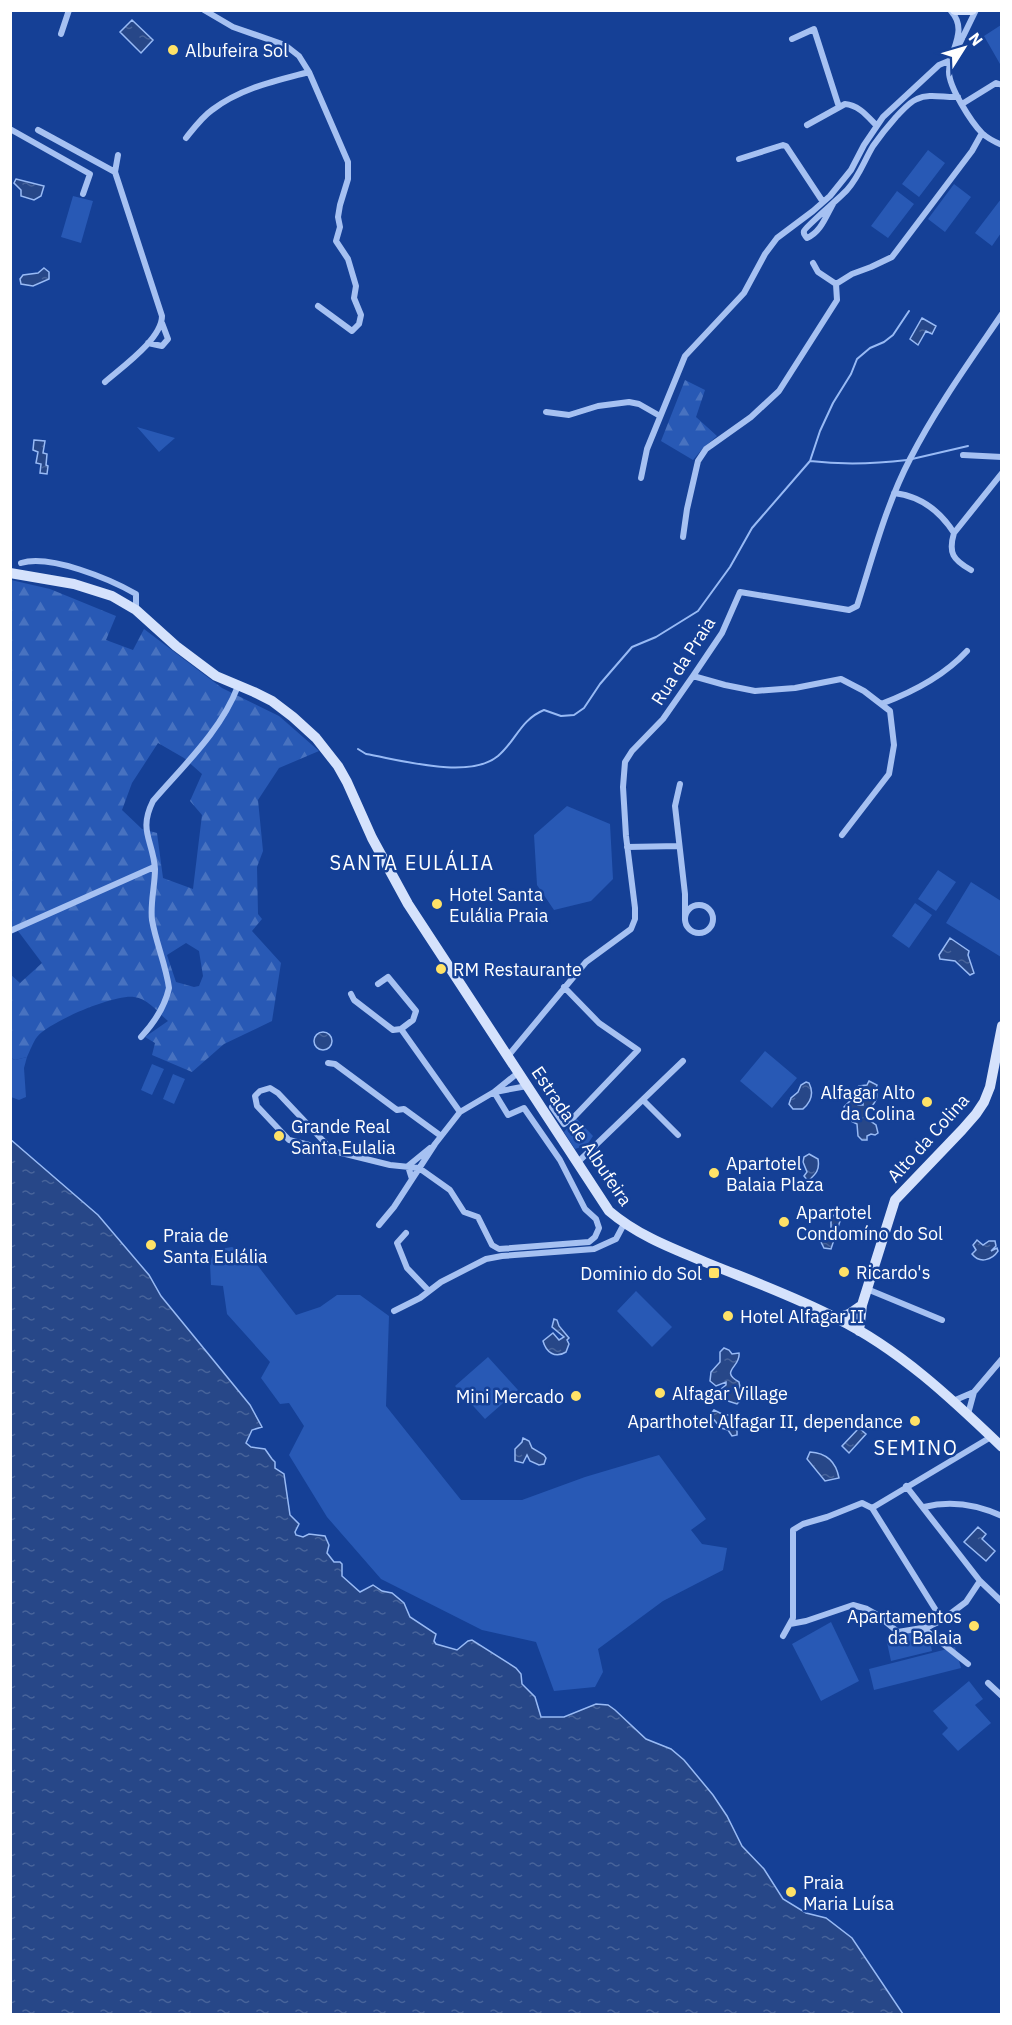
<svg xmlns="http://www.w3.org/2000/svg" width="1012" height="2025" font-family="'IBM Plex Sans',sans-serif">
<defs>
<pattern id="forest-firs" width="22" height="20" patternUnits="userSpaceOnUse" patternTransform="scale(1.5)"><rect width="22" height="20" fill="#2859b5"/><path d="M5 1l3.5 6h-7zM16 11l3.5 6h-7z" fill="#4872c0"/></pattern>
<pattern id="water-ripples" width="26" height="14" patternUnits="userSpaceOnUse" patternTransform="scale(1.5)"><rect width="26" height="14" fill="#274788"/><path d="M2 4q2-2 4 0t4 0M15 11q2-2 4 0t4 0" fill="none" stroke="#47639a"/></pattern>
</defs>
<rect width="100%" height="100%" fill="#154096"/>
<path fill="#2859b5" d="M1001,25L1002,63L1000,64L984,36Z
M928,150L945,163L919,197L902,184Z
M954,184L971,197L945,232L928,219Z
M897,191L914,204L888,238L871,226Z
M73,196L93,201L81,243L61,237Z
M1001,199V233L992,246L975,233Z
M137,427L175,438L159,452Z
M567,806L610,824L613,879L591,901L554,910L537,885L534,835Z
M938,870L956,882L936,911L918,899Z
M971,882L1001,901V957L946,923Z
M915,903L932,915L909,948L892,936Z
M765,1051L797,1078L772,1108L740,1081Z
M27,1057L24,1068L26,1097L19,1100L11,1097L10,1058L15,1060Z
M152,1064L164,1069L152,1095L141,1090Z
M173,1074L185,1079L174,1104L163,1099Z
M576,1118L593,1136L587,1145L575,1149L564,1132Z
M232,1247L251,1257L296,1315L320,1307L337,1295H360L389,1316L386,1406L461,1500H522L585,1477L659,1455L706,1519L691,1530L702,1544L727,1548L723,1570L663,1601L598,1649L603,1672L595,1687L554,1691L536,1642L482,1630L381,1579L327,1517L289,1455L304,1426L289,1403L280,1404L261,1378L270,1362L227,1314L223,1286L211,1285L210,1263L214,1250Z
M636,1291L672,1327L652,1347L617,1311Z
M488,1357L518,1390L485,1419L455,1386Z
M831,1622L859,1681L821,1701L792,1644Z
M927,1629L932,1651L891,1661L886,1638Z
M955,1647L961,1668L874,1690L869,1669Z
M969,1681L983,1699L975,1705L991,1723L958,1751L942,1734L948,1728L933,1711Z"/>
<path fill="url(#forest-firs)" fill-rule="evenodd" d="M685,380L705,390L696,417L717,436L703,448L693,460L661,441Z
M11,580L50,589L116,616L106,640L133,650L144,629L222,688L279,716L319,751L279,768L258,800L263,851L257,867L258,914L262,919L252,931L281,963L272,1021L224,1044L192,1072L152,1055L155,1043L145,1037L168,1021C157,1012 149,999 134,997C115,994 50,1021 37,1037C33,1042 30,1051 27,1057L15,1060L11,1058L10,974L20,983L42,963L18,931L11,934ZM158,743L184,758L202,774L190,801L202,815L193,889L163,878L157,833L142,829L122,810L132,783ZM186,943L199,951L203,976L199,986L194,987L176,982L167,955Z"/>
<path fill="url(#water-ripples)" stroke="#98baf5" stroke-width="1.5" d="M132,20L153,40L141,53L120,32Z
M16,179L44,186L41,196L34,200L21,196V190L14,183Z
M44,268L49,272V279L33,286L21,284L20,279L23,275L38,273Z
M922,318L936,326L932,334L926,331L918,345L910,339Z
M34,440L45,441L43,453L47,454L46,465L48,466L47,474L40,473L41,464L36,463L38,452L33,450Z
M950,938L969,951L968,955L974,973L970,975L955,961L940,959L939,955Z
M314 1041a9 9 0 1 1 18 0a9 9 0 1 1-18 0Z
M869,1081L877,1085C875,1090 878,1095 876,1100C872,1109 865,1108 866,1118L876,1125L878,1133L875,1135L871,1134L867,1136V1140H862L858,1136L857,1124L847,1119L844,1107L851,1100L858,1105H863V1100L856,1098L855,1093L859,1086L867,1085Z
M806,1082L809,1083C814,1093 811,1102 803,1109H793L789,1104L791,1098L798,1092L801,1085Z
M10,1139L98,1215L149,1275L161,1296L250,1405L262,1427L252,1430L246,1443L251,1447L265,1449L272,1459L275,1462V1468L284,1474L290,1515L299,1524L295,1532L296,1535L303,1537L309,1534L325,1536L329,1545L327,1553L334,1562H340L342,1564V1576L360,1592L373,1585L382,1591L392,1593L404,1603L410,1617L436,1634L434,1641L436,1644L457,1650L468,1641L472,1640L516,1668L521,1674L522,1684L535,1697L541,1717H564L596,1704L608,1705L615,1710L646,1739L671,1749L684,1760L713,1795L727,1816L742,1846L764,1869L783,1899L806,1913L826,1918L852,1938L903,2014H11Z
M809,1154L818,1159C820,1170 816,1174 808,1181L804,1176L807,1172L803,1162L804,1157Z
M836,1213L842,1215L831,1249L824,1248L820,1240L824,1233L831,1229V1218Z
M977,1240L983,1245L989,1241H995L996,1246L991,1251L997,1248L998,1251C992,1260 980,1264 972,1254L976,1250L973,1245Z
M554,1319L557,1320L559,1326L569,1338L567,1340L569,1344L566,1352C555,1359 546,1352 543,1341L553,1333L559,1340L564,1337L552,1327Z
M724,1348L729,1350L732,1354L739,1353C741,1367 719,1371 739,1382L741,1392L745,1395L737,1404L725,1400L721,1395V1389L726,1385V1382L716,1386L710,1381L711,1372L720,1362V1352Z
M714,1410L724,1415H730L734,1427L737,1431V1435L732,1436L728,1430L721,1428L710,1415Z
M859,1428L866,1434L849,1453L842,1446Z
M523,1438L529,1441L532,1448L544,1455L546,1458L544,1464L539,1465L530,1461L527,1455L523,1463L515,1461V1449L522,1442Z
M810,1452C827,1453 836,1462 839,1478L825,1481L807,1459Z
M978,1527L986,1534L982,1539L995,1551L986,1561L964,1542Z"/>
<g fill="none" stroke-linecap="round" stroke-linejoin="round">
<path stroke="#98baf5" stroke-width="2" d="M912,459L968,446
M810,461L820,431L833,403L851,374L857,359L870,348L884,342L893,335L909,311
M358,749L366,754C401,760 469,780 498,756C516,741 520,720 544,710L561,716L574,715L584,708L600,684L632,647L656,637L698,611L730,567L752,528L810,461C843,465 874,464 907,460"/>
<path stroke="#a6c1f2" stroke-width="6" d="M204,10L233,27L285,45L299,56L309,72L348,162V179L340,205L338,217L340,227L336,241L348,259L356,286L354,298L361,315L359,324L352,331L318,306
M951,11C969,31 949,50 949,72C949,87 971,122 982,133C987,138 995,142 1002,145
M61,34L69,10
M792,39L814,29L839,107
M957,49L976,10
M962,104L996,83L1002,85
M807,125L845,104C859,105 868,117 877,126
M10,129L90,174L83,194
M38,130L115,172
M186,138C194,128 202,117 212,110C241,88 275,81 309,72
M739,159L783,145L786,146L823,202
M833,204C826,216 821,232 807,238C805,235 803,235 804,231C805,227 842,196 847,190C859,177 864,161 873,146C880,136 888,126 896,117C902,111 909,102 917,99C929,93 945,98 958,97
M813,263L818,272L836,284
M148,343L162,346L168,339L162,323
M105,382C122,367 162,339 162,316L115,172L118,155
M546,412L569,415L598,406L629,402L639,404L660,416
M963,455L1002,457
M641,478L647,449L685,356L744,293L765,254L777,238L813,211L830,196L851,170L864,145L883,117L939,65L951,60
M894,493C920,496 940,511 954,533L1002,473
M954,533C948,553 953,560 971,570
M683,537L687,509L698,461L706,449L751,417L779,391L837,300L836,284L852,274L871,267L892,257L972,151L982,133
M21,563C50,554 110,579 136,594V610
M693,676L725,685L755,691L795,688L841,679L864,691L890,711L894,745L889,774L842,835
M881,704C913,692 944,676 967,651
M680,784L675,806L685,894V920
M627,847L679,846
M685 919a14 14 0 1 1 28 0a14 14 0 1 1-28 0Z
M10,931L154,867
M378,984L388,977L416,1011L413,1020L401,1029
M351,994L354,1000L393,1030L401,1029L460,1112
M141,1037C154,1023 165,1006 169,988C166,965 156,943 152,920C150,903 155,886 155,869C153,840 138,831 153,801C184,765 221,731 238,686
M508,1056L586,962L631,929L635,919V908L626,836L623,787L625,762L632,751L663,719L693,676L722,633L740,592L849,610L857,606C873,556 886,505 910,459C936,408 970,361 1002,314
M328,1063L335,1064L397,1110L404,1109L441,1136
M495,1092L527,1086
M643,1100L678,1135
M552,1107L564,1124L574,1117L638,1050L599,1023L564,987
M330,1148L278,1093L270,1088L260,1091L255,1096L257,1106L289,1140L390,1165L419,1168L450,1190L464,1212L478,1217L492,1245L499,1249L589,1242L595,1237L599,1228L596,1219L585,1209L560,1160L524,1108L508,1115L494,1092
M577,1163L683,1061
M412,1179L408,1166L430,1148
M379,1225L394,1207L435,1144L460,1112L494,1092L519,1072
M406,1233L397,1243L407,1268L429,1291
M867,1289L942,1320
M394,1311L420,1298L441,1282L486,1259L502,1256L594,1249L616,1239L624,1224
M953,1401L974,1392L1002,1359
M968,1414L974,1392
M906,1486L980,1581L1002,1602
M924,1507C951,1500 976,1504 1002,1516
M872,1508L991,1437
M790,1624L806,1621L853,1605L867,1609L876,1614L898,1632L928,1627L942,1620
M923,1628L968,1664
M783,1636L793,1618V1530L803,1524L827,1517L862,1503L872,1508L942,1620L966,1602L980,1581
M988,1683L1002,1696"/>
<path stroke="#d5e2fc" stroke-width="10" d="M955,10H972
M10,573L74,584L112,596L136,610L176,646L216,676L254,692L272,701L293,717L316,738L338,766L347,782L372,838L408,904L609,1211C637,1235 671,1248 705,1262C749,1280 794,1296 836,1318C899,1349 951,1398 1002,1447
M837,1318L849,1314L862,1305
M859,1331L862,1305L895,1200L962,1130L976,1114L984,1102L990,1087L1002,1026"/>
</g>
<g fill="#ffe267" stroke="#154096" stroke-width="2">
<circle cx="173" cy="50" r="6"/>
<circle cx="437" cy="904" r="6"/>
<circle cx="441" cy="969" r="6"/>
<circle cx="927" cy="1102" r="6"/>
<circle cx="279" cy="1136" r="6"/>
<circle cx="714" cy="1173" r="6"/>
<circle cx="784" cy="1222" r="6"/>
<circle cx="151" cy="1245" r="6"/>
<circle cx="844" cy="1272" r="6"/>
<rect x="708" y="1267" width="12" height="12" rx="3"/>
<circle cx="728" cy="1316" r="6"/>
<circle cx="660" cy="1393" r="6"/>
<circle cx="576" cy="1396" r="6"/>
<circle cx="915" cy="1421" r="6"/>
<circle cx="974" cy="1626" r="6"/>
<circle cx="791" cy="1892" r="6"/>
</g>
<g text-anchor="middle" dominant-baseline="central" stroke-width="5" stroke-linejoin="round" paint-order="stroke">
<g font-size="18" fill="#fff" stroke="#154096" text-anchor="start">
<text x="185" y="50">Albufeira Sol</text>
<text x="449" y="894">Hotel Santa<tspan x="449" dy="21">Eulália Praia</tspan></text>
<text x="453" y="969">RM Restaurante</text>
<text x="915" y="1092" text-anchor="end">Alfagar Alto<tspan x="915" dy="21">da Colina</tspan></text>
<text x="291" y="1126">Grande Real<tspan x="291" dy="21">Santa Eulalia</tspan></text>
<text x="726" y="1163">Apartotel<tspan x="726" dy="21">Balaia Plaza</tspan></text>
<text x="796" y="1212">Apartotel<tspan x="796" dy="21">Condomíno do Sol</tspan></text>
<text x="163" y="1235">Praia de<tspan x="163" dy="21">Santa Eulália</tspan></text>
<text x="856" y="1272">Ricardo's</text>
<text x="702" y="1273" text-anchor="end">Dominio do Sol</text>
<text x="740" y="1316">Hotel Alfagar II</text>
<text x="672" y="1393">Alfagar Village</text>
<text x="564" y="1396" text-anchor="end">Mini Mercado</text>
<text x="903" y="1421" text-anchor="end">Aparthotel Alfagar II, dependance</text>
<text x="962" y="1616" text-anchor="end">Apartamentos<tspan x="962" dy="21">da Balaia</tspan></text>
<text x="803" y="1882">Praia<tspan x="803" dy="21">Maria Luísa</tspan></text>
</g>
<g font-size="18" fill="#fff" stroke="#154096">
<text transform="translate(683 661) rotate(-57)">Rua da Praia</text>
<text transform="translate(582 1136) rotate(56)">Estrada de Albufeira</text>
<text transform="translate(928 1138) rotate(-48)">Alto da Colina</text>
</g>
<g font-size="20" letter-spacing="1.5" fill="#fff" stroke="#154096">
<text x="412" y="862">SANTA EULÁLIA</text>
<text x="916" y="1447">SEMINO</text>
</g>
</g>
<rect width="1012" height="2025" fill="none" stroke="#ffffff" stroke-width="24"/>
<g transform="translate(964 48) rotate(53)" stroke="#154096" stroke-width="4.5" paint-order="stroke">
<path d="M0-4.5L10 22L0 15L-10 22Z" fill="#ffffff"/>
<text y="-9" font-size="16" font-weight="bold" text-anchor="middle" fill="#ffffff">N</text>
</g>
</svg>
